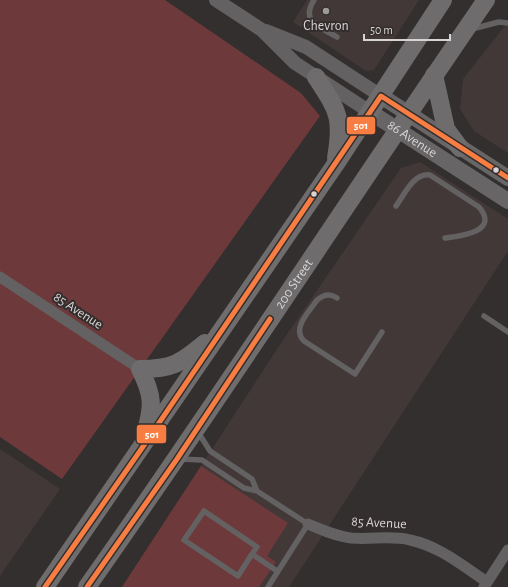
<svg xmlns="http://www.w3.org/2000/svg" width="508" height="587" font-family="'Alegreya Sans',sans-serif">
<rect width="100%" height="100%" fill="#332f2f"/>
<path fill="#433838" d="M307,0H419L374,70L366,71L293,22Z
M508,22V153L474,131L460,109L463,79Z
M420,162L508,219V251L289,587H122L283,340L401,168Z
M0,449L60,489L0,576Z"/>
<path fill="#6e393b" d="M0,0H165L301,93L320,116L62,479L0,437Z
M201,466L288,523L267,556L276,562L259,587H122Z"/>
<g fill="none" stroke-linecap="round" stroke-linejoin="round">
<path stroke="#636161" stroke-width="5.5" d="M314,0C300,22 320,27 337,37
M472,29L499,22L508,23
M396,206C405,194 413,173 430,175L479,207C500,232 460,236 445,238
M337,298C330,293 323,295 317,300C310,311 291,328 304,341L355,374L382,332
M484,316L508,332
M198,432L210,451L252,479L257,491
M179,459L202,460L244,488L257,491L308,524L268,587
M252,554L238,576L184,540L204,511L257,547L252,554L277,571"/>
<path stroke="#636161" stroke-width="11" d="M0,277L140,369
M308,524C322,530 336,536 351,538C371,540 391,535 410,540C439,546 463,566 487,582
M484,587L508,550"/>
<path stroke="#636161" stroke-width="14" d="M216,0L262,30L295,63L370,112
M266,31L306,47L381,96"/>
<g stroke="#676565" stroke-width="16">
<path d="M381,96L508,178"/>
<path id="s1" d="M370,112L508,201"/>
</g>
<g stroke="#6e6c6c" stroke-width="18">
<path d="M434,75L446,129L460,148"/>
<path d="M316,77C338,111 343,117 336,158"/>
<path d="M145,435C153,406 154,397 140,369C172,369 180,364 205,343"/>
<path d="M45,587L335,165L443,0"/>
<path id="s2" d="M87,587C223,394 352,195 486,0"/>
</g>
<g stroke="#342e2e" stroke-width="8">
<path id="bus-1" d="M45,587L140,451L381,96L508,178
M87,587L177,459L270,319"/>
</g>
<use href="#bus-1" stroke="#f77d43" stroke-width="5"/>
</g>
<circle fill="#9e9a9a" stroke="#342e2e" stroke-width="1.5" cx="326" cy="11" r="4"/>
<g fill="#d8d4d4" stroke="#342e2e" stroke-width="1.5">
<circle cx="496" cy="170" r="3.5"/>
<circle cx="314" cy="194" r="3.5"/>
</g>
<g text-anchor="middle" dominant-baseline="central" stroke-width="4" stroke-linejoin="round" paint-order="stroke">
<g font-size="14" fill="#d8d4d4" stroke="#342e2e">
<text x="326" y="26">Chevron</text>
</g>
<g font-size="14" fill="#d8d4d4" stroke="#342e2e">
<text stroke="none"><textPath href="#s1" startOffset="50">86 Avenue</textPath></text>
<text stroke="none"><textPath href="#s2" startOffset="367">200 Street</textPath></text>
<text transform="translate(78 311) rotate(33)">85 Avenue</text>
<text transform="translate(379 523) rotate(3)">85 Avenue</text>
</g>
</g>
<g stroke="#342e2e" stroke-width="1.5">
<rect x="346" y="116" width="30" height="19" rx="4" fill="#f77d43"/>
<rect x="136" y="424" width="31" height="20" rx="4" fill="#f77d43"/>
</g>
<g font-size="11" text-anchor="middle" font-weight="bold" fill="#fff">
<text x="361" y="129">501</text>
<text x="152" y="438">501</text>
</g>
<path d="M364 34v6h86v-6" fill="none" stroke="#d8d4d4" stroke-width="2"/>
<text x="370" y="34" font-size="12" fill="#d8d4d4" stroke="#342e2e" stroke-width="3" paint-order="stroke">50 m</text>
</svg>
